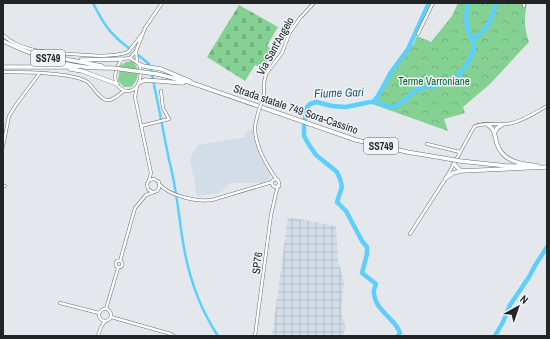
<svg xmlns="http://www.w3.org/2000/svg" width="550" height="339" font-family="'Archivo Narrow',sans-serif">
<defs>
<pattern id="industrial-grid" width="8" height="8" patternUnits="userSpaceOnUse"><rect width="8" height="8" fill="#d3dde8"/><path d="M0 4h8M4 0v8" fill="none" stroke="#b5bec7"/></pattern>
<pattern id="cemetery-stones" width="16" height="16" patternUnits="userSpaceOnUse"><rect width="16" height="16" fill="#85d093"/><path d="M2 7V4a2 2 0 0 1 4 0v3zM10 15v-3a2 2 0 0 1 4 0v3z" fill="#73b27f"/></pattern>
<pattern id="park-crowns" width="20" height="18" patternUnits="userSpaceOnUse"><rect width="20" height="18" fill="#85d093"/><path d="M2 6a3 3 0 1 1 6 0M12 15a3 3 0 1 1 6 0" fill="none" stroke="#73b27f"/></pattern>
</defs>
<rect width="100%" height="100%" fill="#e4e8ed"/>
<path fill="url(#industrial-grid)" d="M288,217L336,226L338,260L344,281L341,311L346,328L342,336H272Z"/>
<path fill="#d3dde8" d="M253,129L256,142L272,173L268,180L263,183H230L220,193L197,196L190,158L198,145L245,137V133Z"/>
<path fill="#85d093" d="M131,61C141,66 139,81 131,87H124L118,81L120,66L126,62Z"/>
<path fill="url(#cemetery-stones)" d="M239,5L278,27L267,46L270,48L269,51L272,52L264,67L260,65L259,67L255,65L245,81L207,57Z"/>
<path fill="url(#park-crowns)" d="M458,3H527C524,18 524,28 529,42L490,84L463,107L465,113L444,119L448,131L372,104L383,90L392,72L414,43L417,36L431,42L452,16Z"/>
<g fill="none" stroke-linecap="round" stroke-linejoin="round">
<path stroke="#5dcffe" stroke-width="2.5" d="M93,3C104,25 110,34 130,49
M138,55L149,64L151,69L169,160C176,185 178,210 182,236C187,271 198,306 218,336"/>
<path stroke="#5dcffe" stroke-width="4.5" d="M472,40C489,28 490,22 496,3
M373,102L378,96L391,72L408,49L429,3
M398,336L400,333C395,318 375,311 374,293C373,290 375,287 376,284L362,273L367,254V247L362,241L346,211L337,202L342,187L340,179L337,172L316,155L309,145L304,136V126L307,107L310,104L316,102L332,106L346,107L370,102H377L386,106L393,107L405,100L414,91L428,86L432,87L457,77L466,66L472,54L474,44L467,28L466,16L468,3
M495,336L503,322L510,305L529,277L536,264L547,247"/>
<g stroke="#6a6d72" stroke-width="3.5">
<path id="minor" d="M524,6V3
M418,34L433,3
M3,35C21,52 48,52 70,54C89,55 107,58 126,53L129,51L143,33
M136,51L137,62
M130,58L139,64C141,68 141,74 140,79C135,103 101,88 122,59Z
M130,58L136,51L145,28L162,3
M3,72C23,72 69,72 86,81C93,85 97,97 106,100C112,102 119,94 124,91
M137,86L135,97L151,173L149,180
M262,102L264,94V83L266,74L282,53L290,32L300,18L314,3
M258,113C257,118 255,123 255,128C255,146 267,166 277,180
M141,126L169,119L163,108L161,91
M427,144L460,152
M3,146L9,116L16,105L39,74
M159,184C170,196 196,202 212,200L272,182
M3,186H5
M410,234L446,178L474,127C483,121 501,126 512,123C525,120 536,112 547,106
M115.5 264a3.5 3.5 0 1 1 7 0a3.5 3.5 0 1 1-7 0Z
M120,261L135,208L146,195L157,191L159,188V182L154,179L149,180L147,184L148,189L152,192
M60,303L99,313
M99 315a6 6 0 1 1 12 0a6 6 0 1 1-12 0Z
M106,309L118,268
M111,317L171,334L174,336
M98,336L101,327L105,321
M255,336L271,215L276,193L279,183L278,180L275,179L272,181V184L273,186L276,187L279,186"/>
</g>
<g stroke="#6a6d72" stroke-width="4.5">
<path id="highway" d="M3,41C28,53 57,64 85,67C94,68 104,68 113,68
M49,56L102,66
M81,60L122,59
M139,64L143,66L161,69L190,81
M3,67H77
M70,69L82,71L117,84
M157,74L189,82L356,140L407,152L449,159
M139,83L145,80L183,83
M488,125C496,130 494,135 497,144C503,162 521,164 538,166
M495,132L497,128L502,125
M460,161L507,166H526
M454,164L461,171
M446,178L453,173L461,171L547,167"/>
</g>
<use href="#minor" stroke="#fff" stroke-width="2.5"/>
<use href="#highway" stroke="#fff" stroke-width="3.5"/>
<g stroke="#6a6d72" stroke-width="3.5" stroke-linecap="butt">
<path id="minor-bridge" d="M258,113L262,102"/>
</g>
<g stroke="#6a6d72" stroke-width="4.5" stroke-linecap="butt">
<path id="highway-bridge" d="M113,68L157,74
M449,159L460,161"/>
</g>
<use href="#minor-bridge" stroke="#fff" stroke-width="2.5"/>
<use href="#highway-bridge" stroke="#fff" stroke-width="3.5"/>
</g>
<g text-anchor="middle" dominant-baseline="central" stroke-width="3" stroke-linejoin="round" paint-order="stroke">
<g fill="#f1f5fa" stroke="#606365" stroke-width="1">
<rect x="31" y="50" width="34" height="16" rx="3"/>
<rect x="364" y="138" width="34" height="16" rx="3"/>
</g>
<g font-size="10" font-weight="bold" fill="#222425">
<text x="48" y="58">SS749</text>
<text x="381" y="146">SS749</text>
</g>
<g font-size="11" fill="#222425" stroke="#f1f5fa">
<text transform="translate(275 46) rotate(-61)">Via Sant'Angelo</text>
<text transform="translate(296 109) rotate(19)">Strada statale 749 Sora-Cassino</text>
<text transform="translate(257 263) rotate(-83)">SP76</text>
</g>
<g font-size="11" fill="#006329" stroke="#f1f5fa">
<text x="434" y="81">Terme Varroniane</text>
</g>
<g font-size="12" font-style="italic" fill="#29586d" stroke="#f1f5fa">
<text transform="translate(339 93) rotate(-2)">Fiume Gari</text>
</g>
</g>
<rect width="550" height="339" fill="none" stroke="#222425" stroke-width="8"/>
<g transform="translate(518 307) rotate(40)" stroke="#f1f5fa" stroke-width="3" paint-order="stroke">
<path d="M0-3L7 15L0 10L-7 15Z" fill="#222425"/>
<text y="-6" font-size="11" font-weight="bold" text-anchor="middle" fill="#222425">N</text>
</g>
</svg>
